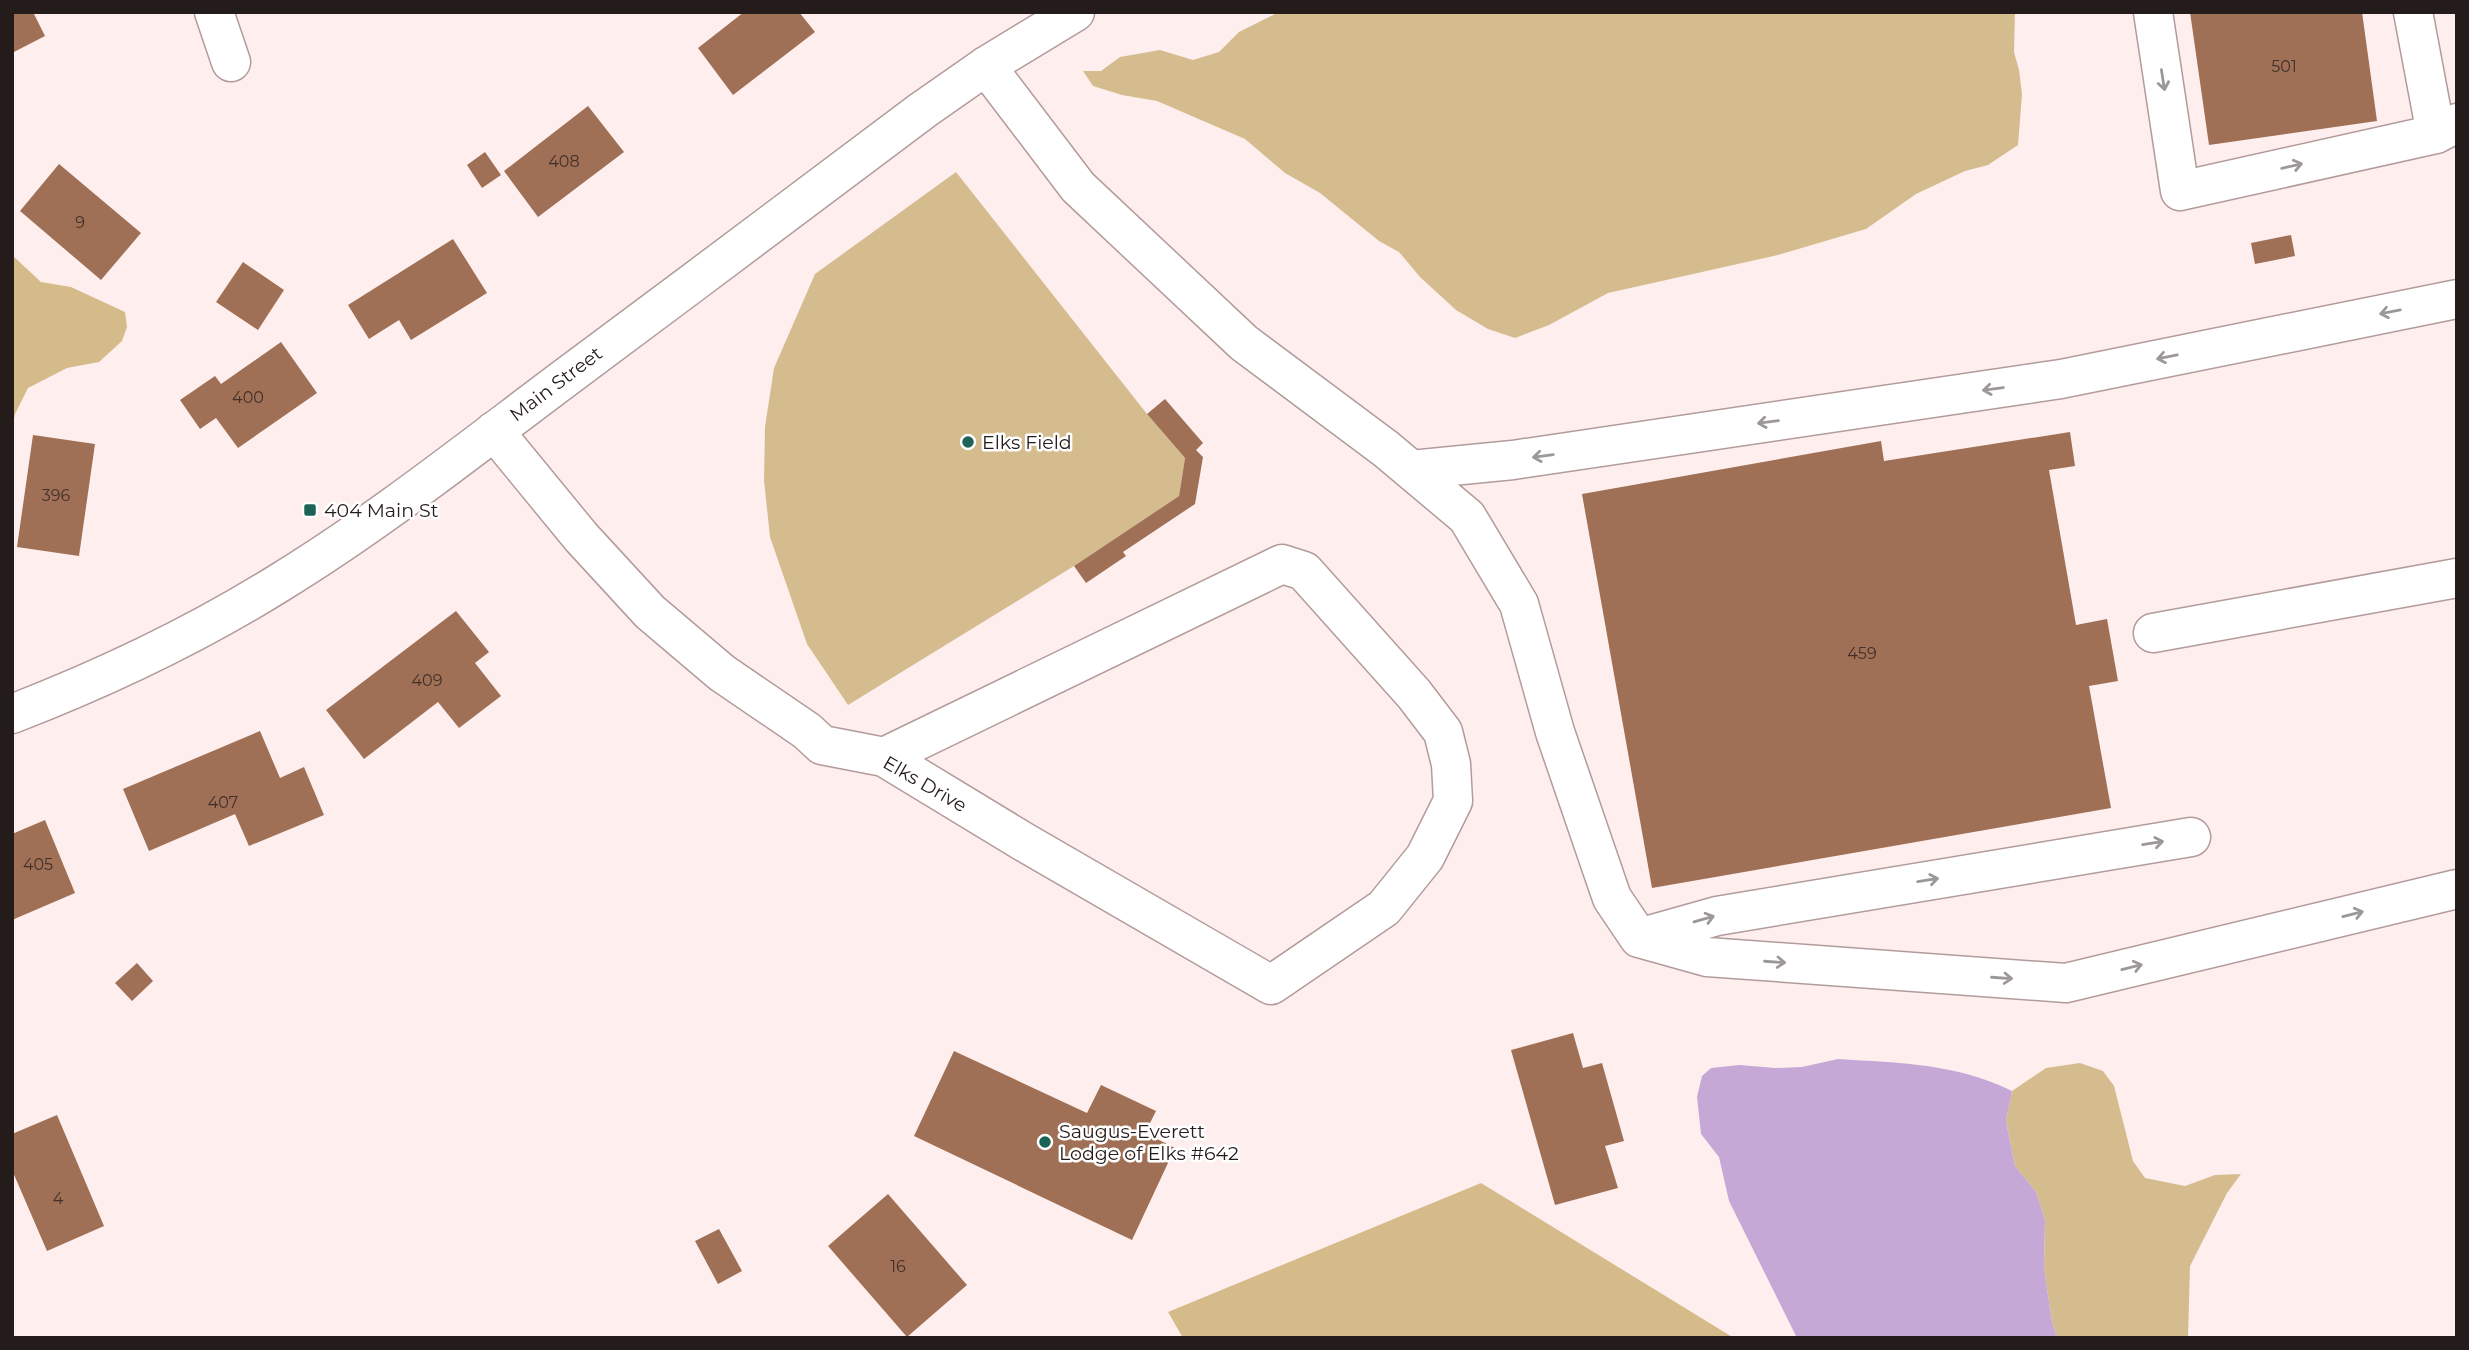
<svg xmlns="http://www.w3.org/2000/svg" width="2469" height="1350" font-family="Montserrat,sans-serif">
<rect width="100%" height="100%" fill="#feeeee"/>
<path fill="#d5bc8f" d="M1279,12H2015L2014,52L2019,70L2022,94L2018,145L1988,165L1965,171L1916,194L1866,229L1778,255L1608,293L1549,325L1515,338L1488,329L1456,310L1420,277L1399,252L1379,241L1320,193L1285,173L1245,139L1157,101L1122,95L1093,86L1083,71H1101L1120,57L1160,50L1193,60L1219,52L1239,32Z
M956,172L1147,414L1185,458L1179,496L1074,566L848,705L807,644L770,537L764,480L765,427L774,368L815,274Z
M2080,1063L2103,1071L2114,1086L2133,1161L2145,1178L2185,1186L2215,1175L2241,1174L2227,1193L2190,1266L2188,1338H2057L2052,1322L2044,1268L2045,1220L2036,1192L2015,1166L2006,1121L2012,1091L2046,1068Z"/>
<path fill="#d6bb8a" d="M12,255L41,282L71,287L125,312L127,327L122,341L99,362L67,368L28,388L15,414L12,430Z
M1481,1183L1734,1338H1183L1168,1312Z"/>
<path fill="#c6a8d6" d="M1838,1059C1900,1063 1955,1063 2012,1091L2006,1121L2015,1166L2036,1192L2045,1220L2044,1268L2052,1322L2057,1338H1797L1729,1201L1719,1157L1701,1134L1697,1097L1702,1076L1711,1068L1740,1065L1775,1068L1802,1067Z"/>
<path fill="#9f7055" d="M12,12H33L45,36L12,53Z
M744,12H799L815,32L733,95L698,48Z
M2190,12H2362L2377,121L2209,145Z
M588,106L624,152L538,217L504,171Z
M485,152L501,175L482,188L467,165Z
M59,164L141,233L101,280L20,211Z
M2291,235L2295,256L2255,264L2251,243Z
M453,239L487,293L411,340L399,320L369,339L348,305Z
M243,262L284,290L258,330L216,302Z
M281,342L317,393L238,448L216,418L200,429L180,400L215,376L221,384Z
M1165,399L1203,443L1196,450L1203,457L1195,504L1123,552L1126,556L1086,583L1074,566L1179,496L1185,458L1147,414Z
M2070,432L2075,466L2049,470L2076,625L2107,619L2118,681L2089,686L2111,808L1652,888L1582,494L1881,441L1884,461Z
M33,435L95,444L79,556L17,547Z
M456,611L489,652L475,663L501,696L459,728L438,702L364,759L326,710Z
M260,731L280,778L304,767L324,815L249,846L235,814L149,851L123,789Z
M45,820L75,893L12,920V834Z
M137,963L153,981L132,1001L115,983Z
M1573,1033L1583,1068L1602,1063L1624,1141L1605,1146L1618,1188L1555,1205L1511,1050Z
M954,1051L1087,1113L1101,1085L1156,1111L1145,1133L1175,1148L1132,1240L914,1136Z
M57,1115L104,1226L47,1251L12,1170V1134Z
M888,1194L967,1285L907,1337L828,1246Z
M719,1229L742,1271L718,1284L695,1241Z"/>
<g fill="none" stroke-linecap="round" stroke-linejoin="round">
<g stroke="#b39b9b" stroke-width="41">
<path id="minor" d="M214,12L231,62
M2153,12L2180,191L2436,134L2457,123
M2413,12L2436,134
M986,66L1078,187L1244,343L1386,449L1467,517L1519,604L1555,732L1612,898L1639,938L1707,957L2066,983L2457,889
M494,431L581,537L650,612L722,673L807,731L822,745L884,757L1024,842L1271,985L1384,908L1425,857L1453,801L1451,764L1443,732L1414,694L1304,571L1282,564L884,757
M1411,470L1513,460L2061,379L2457,299
M2153,633L2457,578
M1639,938L1717,916L2191,837"/>
</g>
<g stroke="#b39b9b" stroke-width="41">
<path id="major" d="M12,714C105,678 194,636 279,583C377,523 469,450 561,381C682,291 802,201 923,110L986,66L1075,12"/>
</g>
<use href="#minor" stroke="#fff" stroke-width="38"/>
<use href="#major" stroke="#fff" stroke-width="38"/>
</g>
<defs><path id="oneway-shaft" d="M-6 0H5M1.5-3L5.5 0L1.5 3" fill="none" stroke-width="1.6" stroke-linecap="round" stroke-linejoin="round" transform="scale(1.75)"/></defs>
<g stroke="#9c9898">
<use href="#oneway-shaft" transform="translate(2163 80) rotate(81)"/>
<use href="#oneway-shaft" transform="translate(2292 166) rotate(-13)"/>
<use href="#oneway-shaft" transform="translate(2390 312) rotate(169)"/>
<use href="#oneway-shaft" transform="translate(2167 357) rotate(169)"/>
<use href="#oneway-shaft" transform="translate(1993 389) rotate(172)"/>
<use href="#oneway-shaft" transform="translate(1768 422) rotate(172)"/>
<use href="#oneway-shaft" transform="translate(1543 456) rotate(172)"/>
<use href="#oneway-shaft" transform="translate(2153 843) rotate(-9)"/>
<use href="#oneway-shaft" transform="translate(1928 880) rotate(-9)"/>
<use href="#oneway-shaft" transform="translate(2353 914) rotate(-14)"/>
<use href="#oneway-shaft" transform="translate(1704 919) rotate(-16)"/>
<use href="#oneway-shaft" transform="translate(1775 962) rotate(4)"/>
<use href="#oneway-shaft" transform="translate(2132 967) rotate(-14)"/>
<use href="#oneway-shaft" transform="translate(2002 978) rotate(4)"/>
</g>
<g fill="#1c6356" stroke="#fff" stroke-width="2.5">
<circle cx="968" cy="442" r="7"/>
<rect x="303" y="503" width="14" height="14" rx="3.5"/>
<circle cx="1045" cy="1142" r="7"/>
</g>
<g text-anchor="middle" dominant-baseline="central" stroke-width="5" stroke-linejoin="round" paint-order="stroke">
<g font-size="16" fill="#43302a">
<text x="2284" y="66">501</text>
<text x="564" y="161">408</text>
<text x="80" y="222">9</text>
<text x="248" y="397">400</text>
<text x="56" y="495">396</text>
<text x="1862" y="653">459</text>
<text x="427" y="680">409</text>
<text x="223" y="802">407</text>
<text x="38" y="864">405</text>
<text x="58" y="1198">4</text>
<text x="898" y="1266">16</text>
</g>
<g font-size="19" fill="#241b1b" stroke="#fff">
<text transform="translate(556 384) rotate(-37)">Main Street</text>
<text transform="translate(925 784) rotate(30)">Elks Drive</text>
</g>
<g font-size="19" fill="#241b1b" stroke="#fff" text-anchor="start">
<text x="982" y="442">Elks Field</text>
<text x="324" y="510">404 Main St</text>
<text x="1059" y="1131">Saugus-Everett<tspan x="1059" dy="22">Lodge of Elks #642</tspan></text>
</g>
</g>
<rect width="2469" height="1350" fill="none" stroke="#241b1b" stroke-width="28"/>
</svg>
